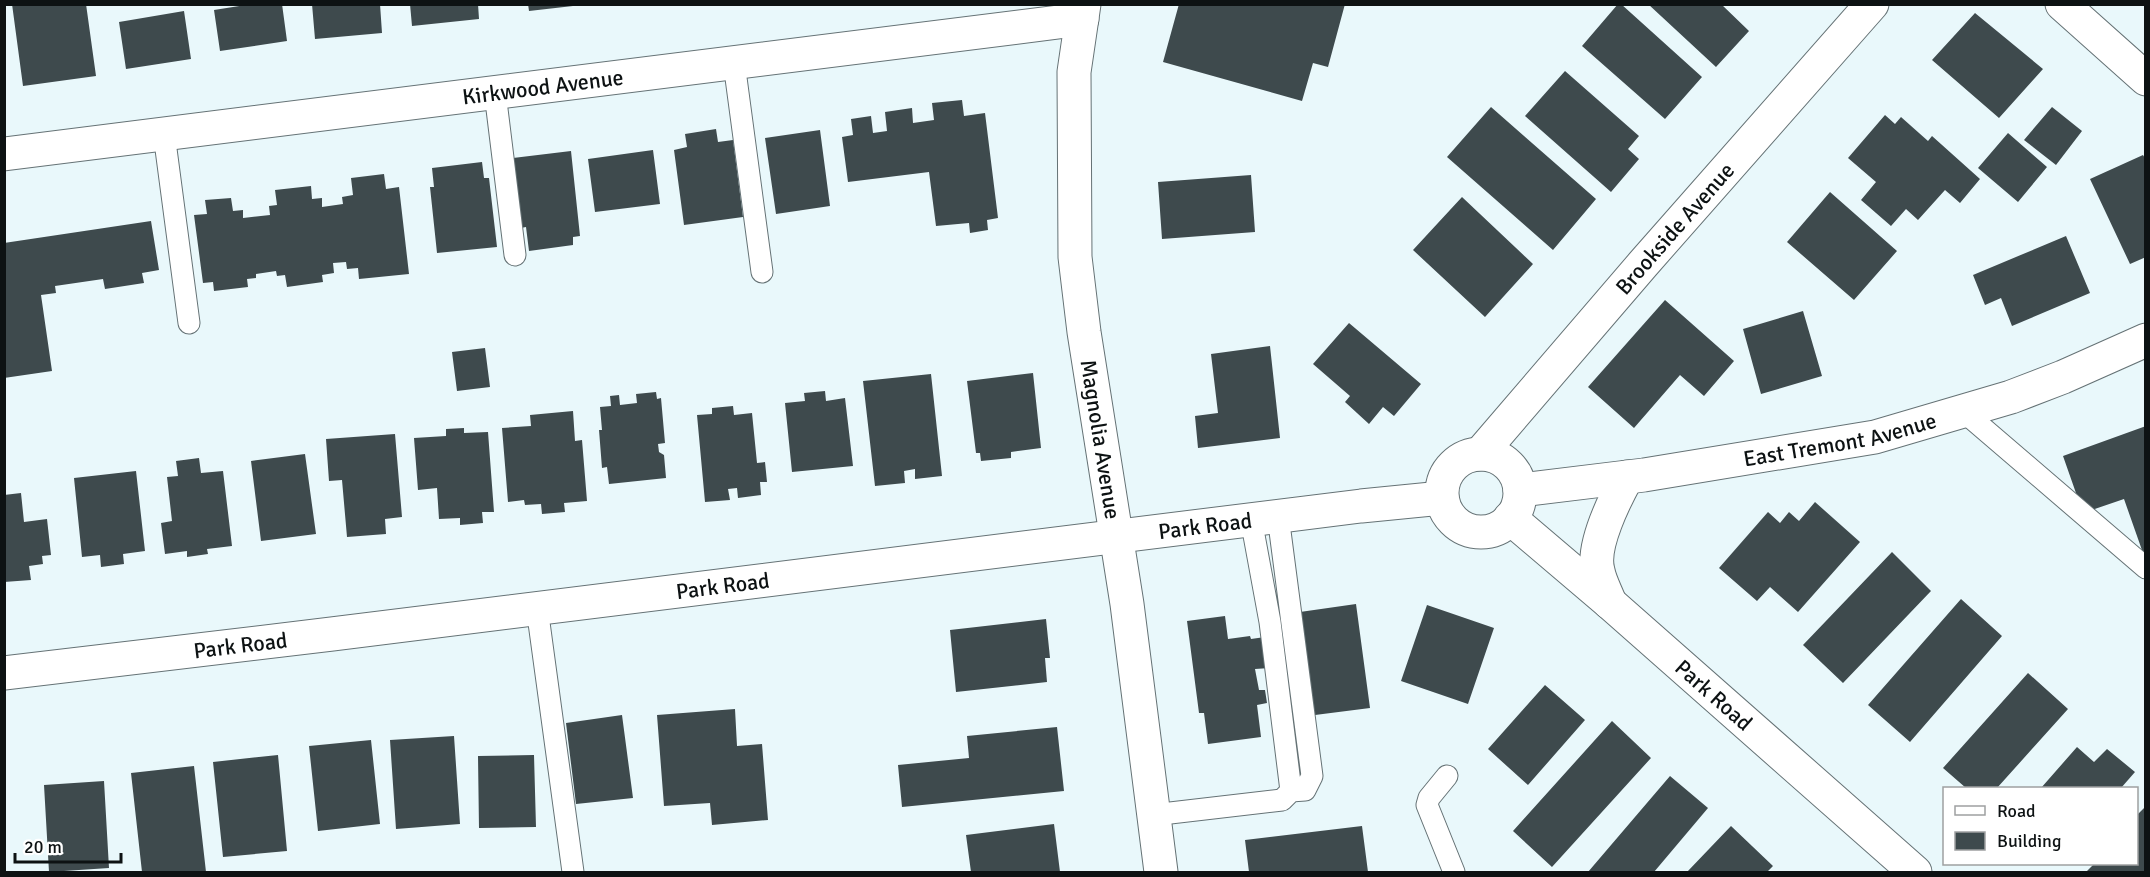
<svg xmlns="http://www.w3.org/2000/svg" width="2150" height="877" font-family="Signika,sans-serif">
<rect width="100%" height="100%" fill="#e9f8fb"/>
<path fill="#3e4a4d" d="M12,4H86L96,76L23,86Z
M252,4H282L287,41L220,51L214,10Z
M312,4H380L382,33L315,39Z
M410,4H478L479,19L412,26Z
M528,4H573V6L529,11Z
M1179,4H1345L1328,67L1313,63L1302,101L1163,62Z
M1618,4H1621L1702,77L1665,119L1582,46Z
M1648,4H1721L1749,31L1716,67Z
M184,11L191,59L126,69L119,22Z
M1975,13L2043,69L1999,118L1932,60Z
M1565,71L1639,136L1628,149L1639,159L1611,192L1525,116Z
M962,100L964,116L985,113L998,218L987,220L988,230L970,233L969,223L936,226L929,172L848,182L842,137L853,135L851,119L871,116L873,133L887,131L885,112L912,108L913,123L934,120L932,103Z
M1491,107L1596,199L1553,250L1447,157Z
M2052,107L2082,131L2056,165L2024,140Z
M1885,115L1895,124L1901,117L1928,141L1932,136L1980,179L1960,203L1945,190L1918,220L1906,209L1891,226L1861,200L1876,182L1848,158Z
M716,129L718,142L733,140L743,217L684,225L674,150L687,147L685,134Z
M820,130L830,206L776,214L765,138Z
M2008,133L2047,167L2018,202L1978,168Z
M653,150L660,204L595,212L588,159Z
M571,151L580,236L573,237V245L529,251L526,227L521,228L513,158Z
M2143,155L2146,160V257L2130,264L2090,179Z
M482,162L484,178H489L497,247L437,253L430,187H434L432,168Z
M384,174L386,189L399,187L409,274L359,279L358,268L347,269L346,262L333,263L334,273L322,275L323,282L287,287L285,275L277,276L276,271L256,274V278L247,279L248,287L214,291L213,282L203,283L194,215L207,214L205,200L231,198L233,211L243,210V218L270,215L269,206L277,205L275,190L311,186L312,199L322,198V207L343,204L342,197L353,195L351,178Z
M1251,175L1255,232L1162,239L1158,182Z
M1830,192L1897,251L1854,300L1787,242Z
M1462,197L1533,264L1485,317L1413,250Z
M151,221L159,270L142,273L144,283L105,289L103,279L55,286L56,293L41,295L52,371L4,378V243Z
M2066,236L2090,293L2012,326L2001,298L1985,305L1973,275Z
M1665,300L1734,361L1704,396L1680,375L1634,428L1588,387Z
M1803,311L1822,376L1761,394L1743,329Z
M1349,323L1421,384L1394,416L1383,407L1369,424L1345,402L1350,396L1313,364Z
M1270,346L1280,438L1198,448L1195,416L1218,413L1211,354Z
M485,348L490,387L457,391L452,352Z
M1033,373L1041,448L1011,452V458L981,461L980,453H976L967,381Z
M931,374L942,476L915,479V469L904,471L905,483L875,486L863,381Z
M825,391L826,401L845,398L853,466L792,472L785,403L805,401L804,393Z
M656,392L657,399L661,398L665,443L658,444L659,452L664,455L666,478L609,484L607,467L602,468L599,430H602L600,407L611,406L610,396L619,395L620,405L637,403L636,394Z
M733,406L734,415L752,413L757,463L765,462L767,482H760L761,495L738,498L737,488L728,489L730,500L705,502L697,415L712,414V408Z
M573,411L575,441L582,440L587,501L564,503L565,512L542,514L541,504L525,505L524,500L508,502L502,428L531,426L530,415Z
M2146,426V552L2143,553L2124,499L2083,513L2063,456Z
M464,428V433L488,432L494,512H482L483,523L460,525V518L439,519L437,488L418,490L414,438L446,436V429Z
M395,434L402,517L385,519L386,534L347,537L342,480L329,481L326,439Z
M305,454L316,534L261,541L251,461Z
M199,458L201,473L223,471L232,546L207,549L208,554L187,557V551L165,554L161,523L172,521L167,477L178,476L176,461Z
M136,471L145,551L123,554L124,564L101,567L100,555L82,557L74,478Z
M21,493L24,522L47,519L51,555L42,556L43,564L29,566L31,580L4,582V495Z
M1815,502L1860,542L1798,612L1770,587L1757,601L1719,568L1768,512L1780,523L1789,512L1799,521Z
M1892,552L1931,591L1843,683L1803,645Z
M1961,599L2002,636L1910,742L1868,705Z
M1356,604L1370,708L1315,715L1300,612Z
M1427,605L1494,628L1468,704L1401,681Z
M1225,616L1228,639L1250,636L1251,639L1265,637L1270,668L1255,669L1259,690H1265L1267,703L1257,705L1261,737L1208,744L1204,713H1199L1187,621Z
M1046,619L1050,658H1045L1047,682L956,692L950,630Z
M2028,673L2068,709L1997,788H1966L1943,768Z
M1545,685L1585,720L1528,785L1488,749Z
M735,709L737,746L762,744L768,820L712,825L710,803L664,806L657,715Z
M622,715L633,798L576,804L566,723Z
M1612,721L1651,758L1552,867L1513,831Z
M1057,727L1064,791L902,807L898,765L969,758L967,736Z
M454,736L460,824L396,829L390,740Z
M371,740L380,824L318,831L309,746Z
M2077,747L2094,762L2107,749L2135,772L2121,788H2041Z
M278,755L287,851L223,857L213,762Z
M534,755L536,827L479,828L478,756Z
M194,766L206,872H142L131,773Z
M1670,776L1708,808L1654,872H1588Z
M104,781L109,868L49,872L44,785Z
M2146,806V872H2086L2094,864H2136V816Z
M1054,824L1060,872H971L966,835Z
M1362,826L1368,872H1249L1245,840Z
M1731,826L1773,866L1767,872H1687Z"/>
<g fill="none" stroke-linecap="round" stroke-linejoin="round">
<g stroke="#657275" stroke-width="23">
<path id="service" d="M734,63L762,272
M495,93L515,255
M164,134L189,323
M1963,411L2146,568
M1278,516L1312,776L1305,790L1291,791
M537,608L573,872
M1447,776L1429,798L1427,805L1454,872
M1153,815L1282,800L1291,791L1270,622L1251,519"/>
</g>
<g stroke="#657275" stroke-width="35">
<g id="minor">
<path id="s1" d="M1084,4L1074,72L1075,257L1084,332L1127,604L1161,872"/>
<path d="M2062,4L2146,79"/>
<path id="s2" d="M4,154L1082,19"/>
<path id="s3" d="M1480,454L1643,264L1872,4"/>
<path id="s4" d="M1510,518L1610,603L1915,872"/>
</g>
</g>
<g stroke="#657275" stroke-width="35">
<g id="tertiary">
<circle cx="1481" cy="493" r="39"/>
<path id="s5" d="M1520,490L1644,475L1875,437L2011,397L2063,377L2146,340"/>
<path d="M1610,603C1606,592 1600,582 1598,571C1591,546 1615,499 1627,477"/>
<path id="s6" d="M4,673L332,634L1361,506L1442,498"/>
</g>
</g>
<use href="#service" stroke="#fff" stroke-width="21"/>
<use href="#minor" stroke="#fff" stroke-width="33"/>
<use href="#tertiary" stroke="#fff" stroke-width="33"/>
</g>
<g text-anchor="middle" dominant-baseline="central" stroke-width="6" stroke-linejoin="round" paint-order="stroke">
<g font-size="22" fill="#0d1213" stroke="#fff">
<text stroke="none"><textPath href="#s2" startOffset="543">Kirkwood Avenue</textPath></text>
<text stroke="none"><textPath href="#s3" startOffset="298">Brookside Avenue</textPath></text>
<text stroke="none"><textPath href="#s1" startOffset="438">Magnolia Avenue</textPath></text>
<text stroke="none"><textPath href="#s5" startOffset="324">East Tremont Avenue</textPath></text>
<text stroke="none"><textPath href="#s6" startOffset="1210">Park Road</textPath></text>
<text stroke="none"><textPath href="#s6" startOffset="724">Park Road</textPath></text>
<text stroke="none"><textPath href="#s6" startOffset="238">Park Road</textPath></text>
<text stroke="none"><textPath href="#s4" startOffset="270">Park Road</textPath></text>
</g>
</g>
<rect width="2150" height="877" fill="none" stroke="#0d1213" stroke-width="12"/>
<rect x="1943" y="787" width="195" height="78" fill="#ffffff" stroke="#9ea0a1" stroke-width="1.5"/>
<rect x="1955" y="806" width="30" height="9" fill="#ffffff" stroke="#9ea0a1" stroke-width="1.5"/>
<text x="1997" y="817" font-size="18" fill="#0d1213">Road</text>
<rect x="1955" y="832" width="30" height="18" fill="#3e4a4d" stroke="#9ea0a1" stroke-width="1.5"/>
<text x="1997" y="847" font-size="18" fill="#0d1213">Building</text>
<path d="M15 853v9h106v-9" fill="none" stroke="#0d1213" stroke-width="3"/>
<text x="24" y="853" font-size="18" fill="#0d1213" stroke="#ffffff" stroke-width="4.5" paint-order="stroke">20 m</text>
</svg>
